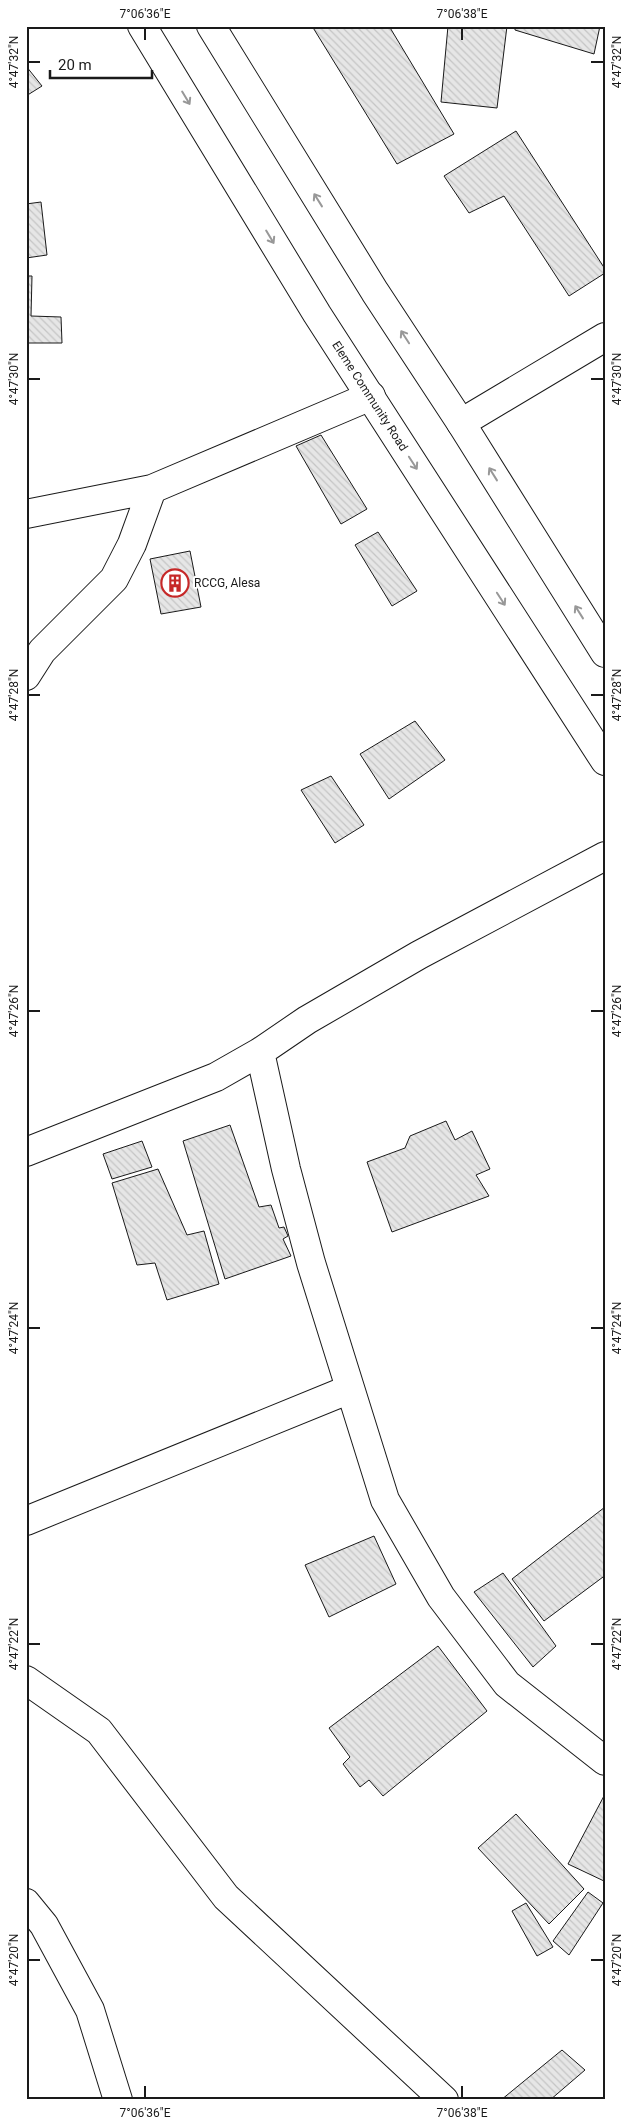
<svg xmlns="http://www.w3.org/2000/svg" width="631" height="2126" font-family="Roboto,sans-serif">
<defs>
<pattern id="building-back-hatch" width="6" height="6" patternUnits="userSpaceOnUse" patternTransform="scale(1.25)"><rect width="6" height="6" fill="#e6e6e6"/><path d="M-1 5l2 2M0 0l6 6M5-1l2 2" fill="none" stroke="#c5c5c5"/></pattern>
</defs>
<rect width="100%" height="100%" fill="#fff"/>
<path fill="url(#building-back-hatch)" stroke="#1a1a1a" d="M312,26H389L454,134L397,164Z
M448,26H507L497,108L441,102Z
M515,26H600L594,54L515,30Z
M26,66L42,86L26,96Z
M516,131L605,269V273L569,296L504,196L469,213L444,176Z
M41,202L47,255L26,258V204Z
M26,276H32L31,316L61,317L62,343H26Z
M321,435L367,509L341,524L296,446Z
M378,532L417,591L392,606L355,545Z
M190,551L201,607L161,614L150,559Z
M415,721L445,760L389,799L360,754Z
M331,776L364,825L335,843L301,790Z
M446,1121L455,1140L472,1131L490,1169L476,1175L489,1196L392,1232L367,1162L405,1148L410,1136Z
M230,1125L259,1207L271,1205L279,1228L284,1227L288,1236L283,1239L291,1256L225,1279L183,1141Z
M142,1141L152,1167L112,1179L103,1154Z
M158,1169L187,1235L204,1231L219,1284L167,1300L155,1263L137,1265L112,1183Z
M605,1507V1579L603,1577L544,1621L512,1579Z
M374,1536L396,1584L329,1617L305,1565Z
M503,1573L556,1646L533,1667L474,1592Z
M438,1646L487,1711L383,1796L369,1780L360,1787L343,1764L350,1757L329,1728Z
M605,1794V1879L604,1881L568,1864Z
M516,1814L584,1889L549,1924L478,1848Z
M588,1892L603,1903L569,1955L553,1941Z
M526,1903L553,1947L537,1956L512,1911Z
M562,2050L585,2070L550,2100H501Z"/>
<g fill="none" stroke-linecap="round" stroke-linejoin="round">
<g stroke="#1a1a1a" stroke-width="30">
<path id="minor" d="M461,423L605,337
M26,514L152,489L371,396
M26,676L42,651L114,579L132,544L152,489
M260,1052L286,1169L311,1263L385,1500L441,1597L507,1684L605,1761
M26,1152L216,1077L260,1052L307,1020L419,955L605,856
M26,1521L350,1389
M26,1680L99,1731L226,1897L444,2100
M26,1903L44,1925L90,2010L118,2100"/>
</g>
<g stroke="#1a1a1a" stroke-width="30">
<path id="primary" d="M142,26L317,314L605,761
M211,26L375,292L461,423L605,653"/>
</g>
<use href="#minor" stroke="#fff" stroke-width="28"/>
<use href="#primary" stroke="#fff" stroke-width="28"/>
</g>
<defs><path id="oneway-shaft" d="M-6 0H5M1.5-3L5.5 0L1.5 3" fill="none" stroke-width="1.6" stroke-linecap="round" stroke-linejoin="round" transform="scale(1.25)"/></defs>
<g stroke="#989898">
<use href="#oneway-shaft" transform="translate(186 98) rotate(59)"/>
<use href="#oneway-shaft" transform="translate(318 200) rotate(-122)"/>
<use href="#oneway-shaft" transform="translate(270 237) rotate(59)"/>
<use href="#oneway-shaft" transform="translate(405 337) rotate(-123)"/>
<use href="#oneway-shaft" transform="translate(413 463) rotate(57)"/>
<use href="#oneway-shaft" transform="translate(493 474) rotate(-122)"/>
<use href="#oneway-shaft" transform="translate(501 599) rotate(57)"/>
<use href="#oneway-shaft" transform="translate(579 612) rotate(-122)"/>
</g>
<path fill="none" stroke="#1a1a1a" stroke-width="2" d="M145,28V40M462,28V40M28,62H40M591,62H604M28,379H40M591,379H604M28,695H40M591,695H604M28,1011H40M591,1011H604M28,1328H40M591,1328H604M28,1644H40M591,1644H604M28,1960H40M591,1960H604M145,2086V2098M462,2086V2098"/>
<defs>
<g id="building-ring" transform="scale(1.4375)"><circle r="9.5" fill="#fff" stroke="#c62828" stroke-width="1.5"/><path d="M-4-6H4V6H1V3H-1V6H-4ZM-2.5-4.3h1.7v1.8h-1.7ZM.8-4.3h1.7v1.8H.8ZM-2.5-1h1.7V.8h-1.7ZM.8-1h1.7V.8H.8Z" fill="#c62828"/></g>
</defs>
<g fill-rule="evenodd">
<use href="#building-ring" x="175" y="583"/>
</g>
<g text-anchor="middle" dominant-baseline="central" stroke-width="4" stroke-linejoin="round" paint-order="stroke">
<g font-size="12" fill="#1a1a1a" stroke="#fff">
<text transform="translate(370 396) rotate(57)">Eleme Community Road</text>
</g>
<g font-size="12" fill="#1a1a1a" stroke="#fff" text-anchor="start">
<text x="194" y="583">RCCG, Alesa</text>
</g>
</g>
<rect width="631" height="2126" fill="none" stroke="#ffffff" stroke-width="55"/>
<path d="M50 70v8h102v-8" fill="none" stroke="#1a1a1a" stroke-width="2.5"/>
<text x="58" y="70" font-size="15" fill="#1a1a1a" stroke="#ffffff" stroke-width="4" paint-order="stroke">20 m</text>
<rect x="28" y="28" width="576" height="2070" fill="none" stroke="#1a1a1a" stroke-width="2"/>
<g font-size="12" text-anchor="middle" fill="#1a1a1a">
<text x="145" y="18">7°06'36"E</text>
<text x="462" y="18">7°06'38"E</text>
<text transform="translate(14 62) rotate(-90)" y="4">4°47'32"N</text>
<text transform="translate(617 62) rotate(-90)" y="4">4°47'32"N</text>
<text transform="translate(14 379) rotate(-90)" y="4">4°47'30"N</text>
<text transform="translate(617 379) rotate(-90)" y="4">4°47'30"N</text>
<text transform="translate(14 695) rotate(-90)" y="4">4°47'28"N</text>
<text transform="translate(617 695) rotate(-90)" y="4">4°47'28"N</text>
<text transform="translate(14 1011) rotate(-90)" y="4">4°47'26"N</text>
<text transform="translate(617 1011) rotate(-90)" y="4">4°47'26"N</text>
<text transform="translate(14 1328) rotate(-90)" y="4">4°47'24"N</text>
<text transform="translate(617 1328) rotate(-90)" y="4">4°47'24"N</text>
<text transform="translate(14 1644) rotate(-90)" y="4">4°47'22"N</text>
<text transform="translate(617 1644) rotate(-90)" y="4">4°47'22"N</text>
<text transform="translate(14 1960) rotate(-90)" y="4">4°47'20"N</text>
<text transform="translate(617 1960) rotate(-90)" y="4">4°47'20"N</text>
<text x="145" y="2117">7°06'36"E</text>
<text x="462" y="2117">7°06'38"E</text>
</g>
</svg>
